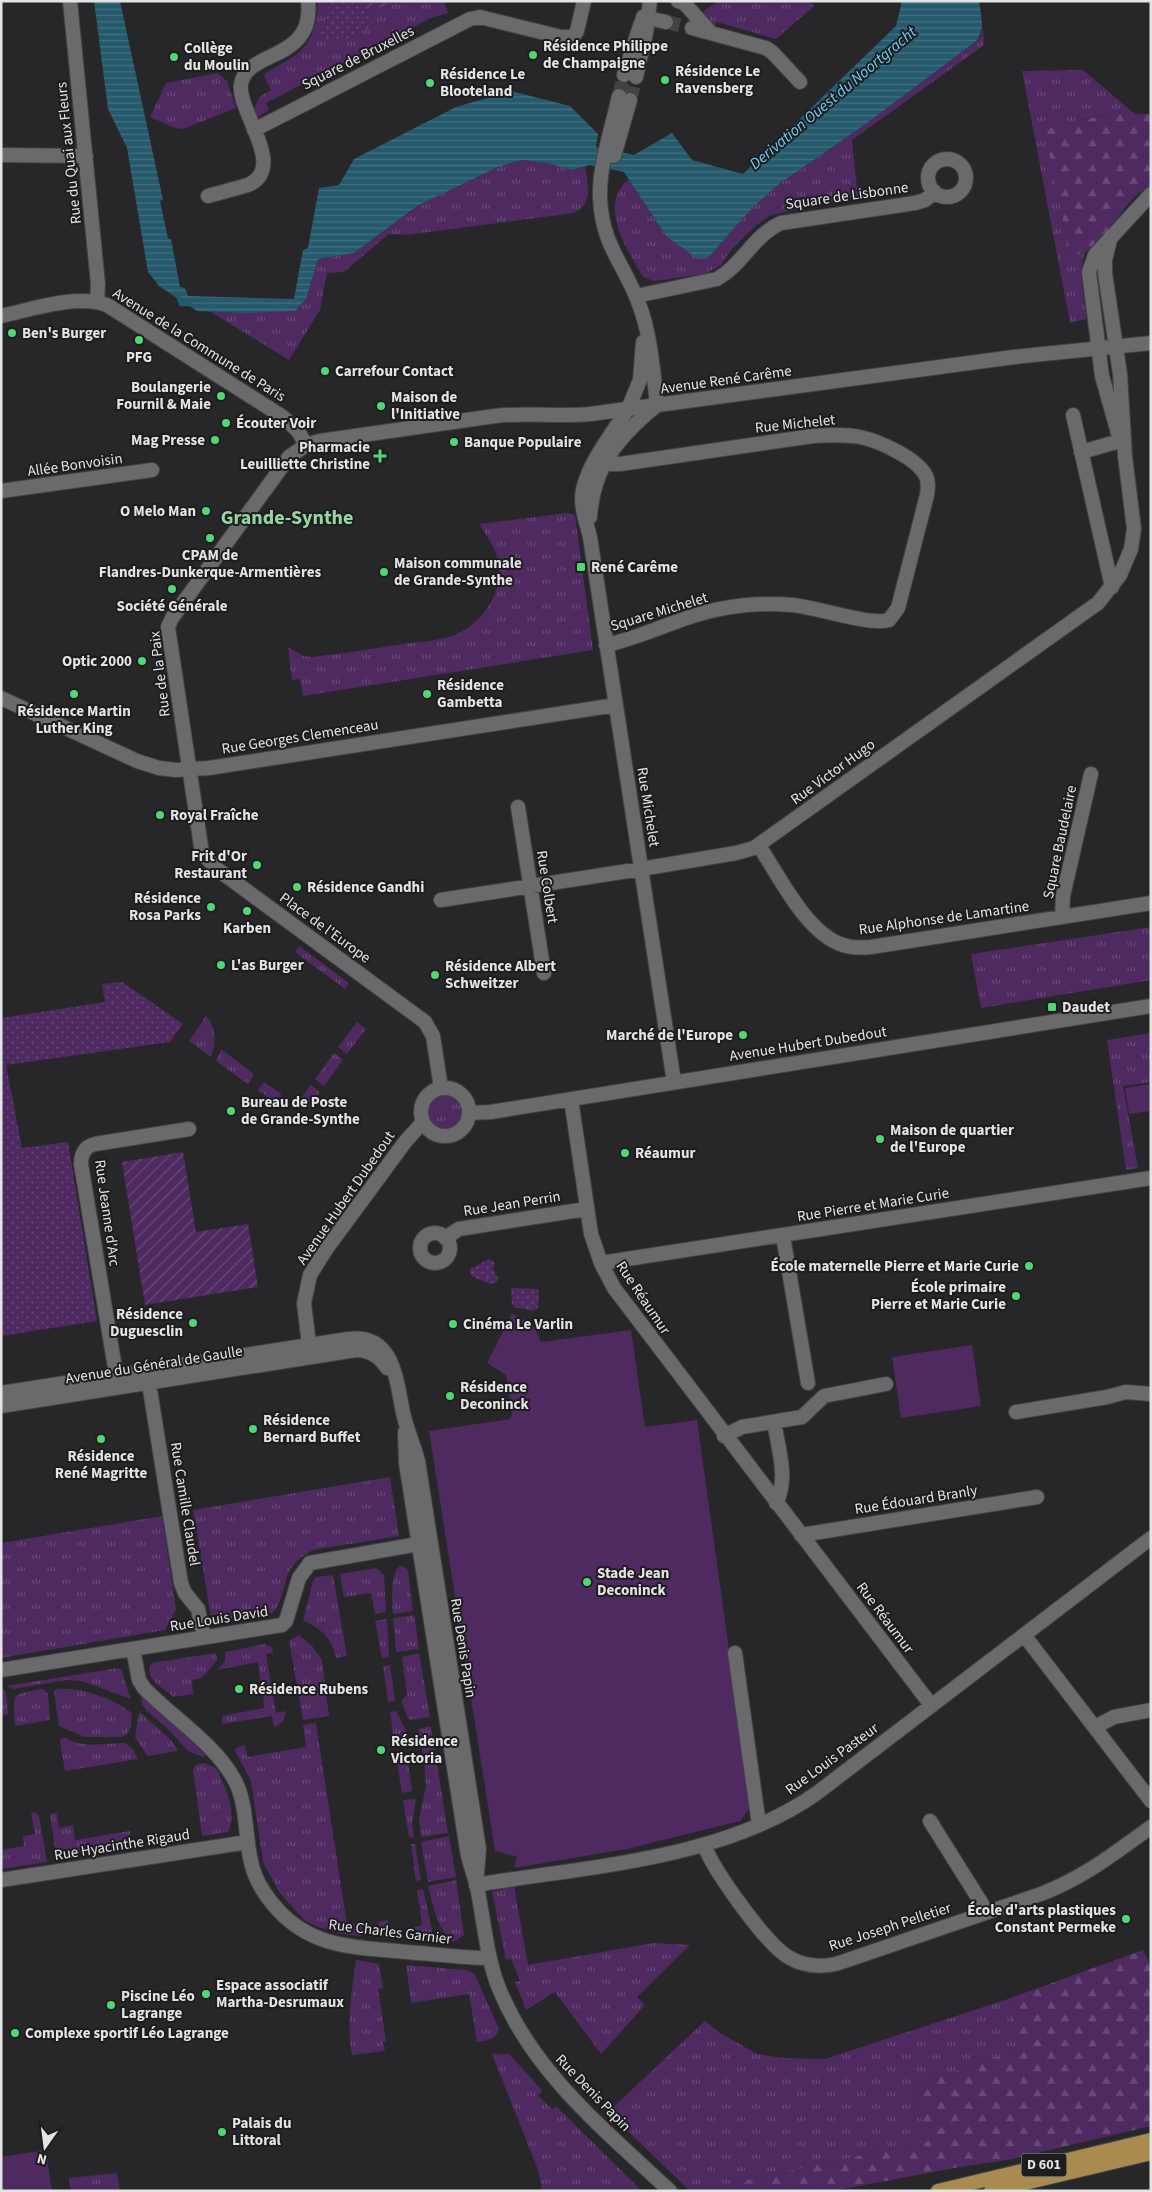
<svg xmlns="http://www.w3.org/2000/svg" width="1152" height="2192" font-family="'Source Sans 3',sans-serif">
<defs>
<pattern id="grass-tufts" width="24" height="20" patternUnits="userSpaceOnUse" patternTransform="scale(1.25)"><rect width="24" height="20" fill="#4e2a61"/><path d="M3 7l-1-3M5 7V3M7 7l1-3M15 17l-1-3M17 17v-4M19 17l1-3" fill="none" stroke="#674978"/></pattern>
<pattern id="forest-firs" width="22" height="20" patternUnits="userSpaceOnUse" patternTransform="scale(1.25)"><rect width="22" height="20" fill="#4e2a61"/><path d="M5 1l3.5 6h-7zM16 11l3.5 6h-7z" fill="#674978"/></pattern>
<pattern id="park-dots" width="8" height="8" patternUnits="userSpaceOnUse" patternTransform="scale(1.25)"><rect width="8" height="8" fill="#4e2a61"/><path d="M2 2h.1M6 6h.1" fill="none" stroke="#674978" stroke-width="1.8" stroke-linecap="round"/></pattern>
<pattern id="garden-furrows" width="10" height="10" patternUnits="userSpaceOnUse" patternTransform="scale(1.25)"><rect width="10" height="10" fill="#4e2a61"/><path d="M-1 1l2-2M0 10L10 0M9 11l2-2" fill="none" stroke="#674978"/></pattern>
<pattern id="water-rules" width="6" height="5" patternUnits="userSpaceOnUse" patternTransform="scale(1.25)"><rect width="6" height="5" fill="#25596c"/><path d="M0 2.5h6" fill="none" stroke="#447181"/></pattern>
</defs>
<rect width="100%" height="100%" fill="#272628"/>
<path fill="url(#grass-tufts)" d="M318,1H329L326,22L332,39L373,25L369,11L404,1H444L448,13L431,18L266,103L269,110L256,118L251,109L255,107L259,97L271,90L264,75C274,66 287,62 297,54C313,41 318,20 318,1Z
M719,1H810L814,6L776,39L717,22L713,28L701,15L706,9Z
M983,26L984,45L852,140L858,197L771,215L754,227L731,250L721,265L705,274L654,281L643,277C631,256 604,216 619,191C621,186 626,182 629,179L666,236L708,258L753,207L779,184L867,123L975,42L980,37Z
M1083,70L1135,114L1111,113L1081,120L1062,214L1068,254H1081L1086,250C1077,272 1084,296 1087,319L1070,323L1022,71Z
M217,73L227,81L236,108L183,129L175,128L150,117L166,83Z
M522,160L547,163L572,170L585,167C588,181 593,205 575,212C570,214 564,214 559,215L406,235L389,234L344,272L327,273L320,310L289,360L211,312L241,313L306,299L318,259L354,253L417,206L498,167Z
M567,513L575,515L593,650L303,696L300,679L292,680L288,647L303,656L312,657C343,653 373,649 403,644C419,642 436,641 452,636C482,625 507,590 497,557C494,545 486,535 479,524Z
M1151,927V980L981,1008L971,954Z
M299,946L349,983L345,989L295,952Z
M206,1016C217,1028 216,1043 211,1057L189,1041Z
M357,1022L366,1029L347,1054L338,1047Z
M1151,1033V1082L1123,1086L1138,1168L1126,1170L1107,1040Z
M221,1049L254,1074L248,1084L216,1061Z
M334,1053L343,1060L324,1086L315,1079Z
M264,1082L280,1093L282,1098L279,1105L258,1090Z
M311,1085L320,1092L308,1108L299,1101Z
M427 1112a18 18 0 1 1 36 0a18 18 0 1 1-36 0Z
M390,1477L399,1536L313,1550C276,1570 292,1587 273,1613L216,1620L211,1617L193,1510Z
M162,1516L176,1609L165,1630L1,1658V1543Z
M400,1566L405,1567L408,1571L413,1611L393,1614C392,1602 390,1573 400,1566Z
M376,1568L384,1575L386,1612L375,1614L371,1593L344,1597L340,1574Z
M333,1575L347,1656L336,1658C332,1637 321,1629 303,1620L313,1581L316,1577Z
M414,1615L419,1649L396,1652L393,1618Z
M387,1619L389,1657L382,1658L375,1621Z
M299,1635L313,1647L322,1660L329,1716L303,1720L289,1641Z
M264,1644L272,1647L273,1653L266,1654L271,1685L261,1686L258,1662L217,1670L225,1661V1652Z
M216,1653L217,1660L202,1678L192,1680L193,1694L174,1697C164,1689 143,1678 151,1663Z
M419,1653L430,1717L409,1720L401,1701L407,1695L402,1657Z
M390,1665L395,1701L388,1702L383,1666Z
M118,1668L121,1669L131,1699L82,1681L66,1680L13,1689L7,1686Z
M1,1687L6,1692L8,1714L1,1716Z
M272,1688L276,1713L286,1711C285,1719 282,1725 274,1727L272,1716L222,1724V1716L264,1708L263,1690Z
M43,1689L48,1694L50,1720L15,1726C13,1694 10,1694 43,1689Z
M57,1689C82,1687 112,1698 132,1713L131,1727L128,1733L122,1737H85L59,1726L54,1691Z
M141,1694L207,1753L203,1757L188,1751L168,1729L147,1711L142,1705Z
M396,1711L406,1730L410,1746L395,1748L390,1712Z
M139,1713H141L172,1741L178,1751L147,1756L135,1737Z
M316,1723L347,1925L362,1923L363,1935L360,1936L342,1934L315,1926L304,1920L279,1892L263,1862L251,1781L235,1751L236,1748L245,1745L247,1757L306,1747L303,1725Z
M431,1726L448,1833L421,1837L419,1819L426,1786L424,1760L418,1729Z
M64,1737C80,1749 106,1743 125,1743L133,1749L138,1759L65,1771L60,1742L61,1739Z
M407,1755L412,1791L402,1793L396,1756Z
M204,1763L216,1768C225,1785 238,1813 228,1832L202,1836L193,1770L196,1765Z
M416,1799L412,1824L414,1837L409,1838L403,1800Z
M35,1812L39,1816L47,1862L1,1869V1850L24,1846L23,1836L35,1834L31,1813Z
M57,1813L59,1828L73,1825L75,1840L130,1831V1840L127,1846L80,1852L74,1858L57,1861L50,1814Z
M449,1836L456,1877L428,1882L421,1842Z
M411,1844H415L421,1880L416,1881Z
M456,1880L464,1935L455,1941L451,1942C437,1924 433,1907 428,1886Z
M514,1886L528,1965L654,1943L690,1945L637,1997L645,2005L601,2054L555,1992L526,2010L515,1982L520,1981L511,1959L506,1960L492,1892Z
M423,1889L432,1929L431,1941L413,1939L411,1928L422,1925L417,1890Z
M388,1920L390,1937H381L378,1922Z
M356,1960L379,1964L383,1988L378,1989L386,2041L383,2042L385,2051L352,2055C346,2023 352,1992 356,1960Z
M406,1965L465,1970L474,1973L499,2029C496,2040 487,2040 477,2042L469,1994L411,2003Z
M1008,1999L1018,2050L913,2086L929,2141L715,2187L717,2191H690L608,2112L705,2021L720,2033L757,2054L782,2058L825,2059Z
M492,2054H509L542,2090L538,2096L552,2109L556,2106L642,2191H542L538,2170Z
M117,2173L120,2191H71L69,2178Z"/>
<path fill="url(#forest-firs)" d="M1111,113L1151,114V185C1123,198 1104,248 1080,254C1076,255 1071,254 1068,254L1062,214L1044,130Z
M1143,1950L1151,1967V2126L1008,2160L960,2167L832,2191H717L715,2187L928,2141L913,2086L1017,2050L1008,1999Z"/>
<path fill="url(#park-dots)" d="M329,1L360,2L369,11L373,25L339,44L332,39L329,41L319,35L326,22Z
M122,982L183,1024L170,1042L6,1065L22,1148L68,1142L97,1321L1,1336V1018L105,1002L102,984Z
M489,1259L495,1263L493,1269L498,1278L497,1282L490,1284L473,1277L470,1273V1269Z
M511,1288L539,1289L538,1308L533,1311L514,1307L512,1304Z"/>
<path fill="url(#garden-furrows)" d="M352,1H404L369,11L360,2Z
M183,1152L196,1232L248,1224L258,1287L145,1305L122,1162Z"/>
<path fill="#4e2a61" d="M1151,1084V1111L1129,1114L1125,1088Z
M512,1313L534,1326L541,1342L631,1330L645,1427L697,1420L751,1807L740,1821L627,1849L514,1868L517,1857L495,1851L429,1431L510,1419L512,1414L506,1375L487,1363Z
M972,1345L981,1406L901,1418L892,1357Z
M46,2150L52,2191H1V2157Z"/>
<path fill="url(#water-rules)" d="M94,1H120L163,200L160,201L168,239H171L180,287L185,288L188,296L294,299L303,250L308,248L319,188L339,185L354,159L456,107L511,91L570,106L598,134L596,147L634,155L672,133L692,160L743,174L896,26L902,1H979C981,16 986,30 975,42L867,123L779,184L753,207L708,258L698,259L666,236L624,172L590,165L572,170L547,163L522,160L498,167L417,206L354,253L318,259L306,299L295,311L241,313L197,311L159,286L148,272L127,148L108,109Z"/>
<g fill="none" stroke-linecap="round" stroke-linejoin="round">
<path stroke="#25596c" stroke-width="4.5" d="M178,295L181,304H190"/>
<path stroke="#434244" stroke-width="14" stroke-dasharray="14 7" stroke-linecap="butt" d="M666,22L692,28"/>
<path stroke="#434244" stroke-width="14" stroke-dasharray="14 7" stroke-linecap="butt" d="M619,96L624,75
M630,100L636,77"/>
<g stroke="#434244" stroke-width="16">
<path id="minor" d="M70,1L98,284L97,302
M678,1L684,3L711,33
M643,17L666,22
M692,28L766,48L773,53L800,82
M254,130L470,19L480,17L561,37H573L577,31L584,1
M1,155L86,156
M928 178a19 19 0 1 1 38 0a19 19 0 1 1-38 0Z
M208,196L248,185C288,167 237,112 241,84C247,49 315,62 308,1
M636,296L717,279C742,265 754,235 781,223L915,203L925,200L935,192
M628,409C613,432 582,471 582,499C582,512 587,525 590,537L674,1082
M1073,415L1112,587
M1118,433L1102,376L1089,272L1095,255L1151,194
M1081,452L1120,441
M595,463L620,464L813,436C829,435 845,434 860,437C879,441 917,458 926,476C929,482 928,488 927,495L898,608L889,620C870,626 817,607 792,605C759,602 721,606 690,617C662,626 635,639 606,645
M1,491L152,470
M590,517C593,466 619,436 657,405
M1,698L137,761L159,768L176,770L209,768L616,705
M518,807L544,973
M759,846C780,877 806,933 843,945C852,948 861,948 871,947L1151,903
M441,900L641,869L736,853L754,848L1098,603L1120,575L1131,549L1134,529L1125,456L1120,374L1105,273V260L1111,236
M1062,917L1063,896L1091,774
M571,1099L591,1234L601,1263L614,1288L931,1705
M469,1113L491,1112L1151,1006
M420 1248a15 15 0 1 1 30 0a15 15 0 1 1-30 0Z
M783,1236L808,1383
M445,1238L459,1229L586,1209
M601,1263L1151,1178
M147,1371L181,1583L185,1593L198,1609L204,1637
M118,1386L81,1164C81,1154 85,1146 95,1144L189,1129
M1016,1412L1107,1397L1126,1392L1151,1394
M774,1422C778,1448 789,1479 776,1503
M724,1436L742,1427L802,1417L824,1396L886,1384
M801,1535L1037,1497
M1024,1635L1151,1801
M133,1649L139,1680L144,1688C172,1717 215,1744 234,1779C250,1808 243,1845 255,1875C260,1888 269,1900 278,1910C314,1949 357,1947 407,1952C434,1954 462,1958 490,1958
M735,1653L759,1825
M1,1670L282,1625L286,1621L299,1578L310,1563L430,1542
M1095,1727L1114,1717L1151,1710
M930,1821L987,1912
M704,1845C714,1871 767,1946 790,1958C804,1966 821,1967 836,1964L1041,1894C1085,1877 1113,1854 1151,1827
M1,1880L248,1842
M476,1885C587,1866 723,1860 817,1793L1151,1538"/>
</g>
<g stroke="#434244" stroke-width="16">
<path id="tertiary" d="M624,75L641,23
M636,77L646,33L650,1
M619,96C612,129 599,164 600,198C602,246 624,263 639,304C651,335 653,372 657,405
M614,156L630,100
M1,316C33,309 76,294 107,305L283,417L298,431L306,445
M628,409L640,380L643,342
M421 1112a24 24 0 1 1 48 0a24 24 0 1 1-48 0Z
M441,1088L433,1036L425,1022L217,869L202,853L168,627L172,618L289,457L306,445L320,441L495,416C527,412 558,417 590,414L1014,357L1151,343
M310,1353L304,1303L310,1275L327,1248L405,1142L423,1122
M1,1393L348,1339C396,1333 396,1383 404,1417C408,1432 414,1446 418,1461L479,1849L476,1885
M1,1406L356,1350C369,1350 380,1357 387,1368
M405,1432L406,1463L467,1850C469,1863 474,1874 477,1887C484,1920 486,1954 498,1986C532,2072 605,2130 670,2191"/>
</g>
<g stroke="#434244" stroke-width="16">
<path id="primary" d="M938,2191L1151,2140
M991,2191L1151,2153"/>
</g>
<use href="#minor" stroke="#6a696b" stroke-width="14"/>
<use href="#tertiary" stroke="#6a696b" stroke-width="14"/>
<use href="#primary" stroke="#a98a4f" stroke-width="14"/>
</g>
<g fill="#51d674" stroke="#1d1c1e" stroke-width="2">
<circle cx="533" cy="55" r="5"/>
<circle cx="174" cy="57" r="5"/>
<circle cx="665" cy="80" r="5"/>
<circle cx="430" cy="83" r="5"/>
<circle cx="12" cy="333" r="5"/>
<circle cx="139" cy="340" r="5"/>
<circle cx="325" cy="371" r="5"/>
<circle cx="221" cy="396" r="5"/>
<circle cx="381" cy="406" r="5"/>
<circle cx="226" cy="423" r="5"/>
<circle cx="215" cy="440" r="5"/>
<circle cx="454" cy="442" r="5"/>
<path d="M377.5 448.5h5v5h5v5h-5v5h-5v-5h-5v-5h5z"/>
<circle cx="206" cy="511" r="5"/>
<circle cx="210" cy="538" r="5"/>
<rect x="576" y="562" width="10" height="10" rx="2.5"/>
<circle cx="384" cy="572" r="5"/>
<circle cx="172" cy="589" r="5"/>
<circle cx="142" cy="661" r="5"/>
<circle cx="74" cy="694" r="5"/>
<circle cx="427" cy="694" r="5"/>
<circle cx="160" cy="815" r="5"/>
<circle cx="257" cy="865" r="5"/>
<circle cx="297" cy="887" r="5"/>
<circle cx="211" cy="907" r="5"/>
<circle cx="247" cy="911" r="5"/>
<circle cx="221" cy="965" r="5"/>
<circle cx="435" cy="975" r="5"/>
<rect x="1047" y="1002" width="10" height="10" rx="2.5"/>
<circle cx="743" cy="1035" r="5"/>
<circle cx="231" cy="1111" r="5"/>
<circle cx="880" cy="1139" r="5"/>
<circle cx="625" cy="1153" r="5"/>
<circle cx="1029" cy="1266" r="5"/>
<circle cx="1016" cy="1296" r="5"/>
<circle cx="193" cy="1323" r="5"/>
<circle cx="453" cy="1324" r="5"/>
<circle cx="450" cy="1396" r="5"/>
<circle cx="253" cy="1429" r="5"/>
<circle cx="101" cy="1439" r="5"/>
<circle cx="587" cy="1582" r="5"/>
<circle cx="239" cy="1689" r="5"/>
<circle cx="381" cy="1750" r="5"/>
<circle cx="1126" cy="1919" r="5"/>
<circle cx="206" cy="1994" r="5"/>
<circle cx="111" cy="2005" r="5"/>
<circle cx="15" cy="2033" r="5"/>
<circle cx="222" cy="2132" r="5"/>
</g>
<g text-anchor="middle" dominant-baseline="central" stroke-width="4" stroke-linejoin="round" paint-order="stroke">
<rect fill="#1d1c1e" stroke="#a8a8a9" stroke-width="1" x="1021.5" y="2153.5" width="45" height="23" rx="4"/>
<g font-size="14" font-weight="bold" fill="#e4e4e5">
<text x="1044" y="2165">D 601</text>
</g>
<g font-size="15" font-weight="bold" fill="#e4e4e5" stroke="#1d1c1e" text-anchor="start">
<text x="543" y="46">Résidence Philippe<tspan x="543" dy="17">de Champaigne</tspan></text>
<text x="184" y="48">Collège<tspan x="184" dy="17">du Moulin</tspan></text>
<text x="675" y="71">Résidence Le<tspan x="675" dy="17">Ravensberg</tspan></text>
<text x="440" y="74">Résidence Le<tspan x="440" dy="17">Blooteland</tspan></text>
<text x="22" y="333">Ben's Burger</text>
<text x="139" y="357" text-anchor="middle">PFG</text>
<text x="335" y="371">Carrefour Contact</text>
<text x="211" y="387" text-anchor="end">Boulangerie<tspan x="211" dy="17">Fournil &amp; Maie</tspan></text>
<text x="391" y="397">Maison de<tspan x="391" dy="17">l'Initiative</tspan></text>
<text x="236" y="423">Écouter Voir</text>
<text x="205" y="440" text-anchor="end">Mag Presse</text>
<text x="464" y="442">Banque Populaire</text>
<text x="370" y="447" text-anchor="end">Pharmacie<tspan x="370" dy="17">Leuilliette Christine</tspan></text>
<text x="196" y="511" text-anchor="end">O Melo Man</text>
<text x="210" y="555" text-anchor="middle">CPAM de<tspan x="210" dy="17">Flandres-Dunkerque-Armentières</tspan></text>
<text x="394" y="563">Maison communale<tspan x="394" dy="17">de Grande-Synthe</tspan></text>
<text x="591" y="567">René Carême</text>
<text x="172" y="606" text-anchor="middle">Société Générale</text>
<text x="132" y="661" text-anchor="end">Optic 2000</text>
<text x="437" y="685">Résidence<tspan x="437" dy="17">Gambetta</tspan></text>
<text x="74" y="711" text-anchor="middle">Résidence Martin<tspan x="74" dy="17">Luther King</tspan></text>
<text x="170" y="815">Royal Fraîche</text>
<text x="247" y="856" text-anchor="end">Frit d'Or<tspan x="247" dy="17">Restaurant</tspan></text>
<text x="307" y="887">Résidence Gandhi</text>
<text x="201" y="898" text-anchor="end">Résidence<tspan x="201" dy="17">Rosa Parks</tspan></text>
<text x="247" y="928" text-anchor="middle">Karben</text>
<text x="231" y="965">L'as Burger</text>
<text x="445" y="966">Résidence Albert<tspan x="445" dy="17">Schweitzer</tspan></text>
<text x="1062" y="1007">Daudet</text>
<text x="733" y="1035" text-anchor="end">Marché de l'Europe</text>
<text x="241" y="1102">Bureau de Poste<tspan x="241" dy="17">de Grande-Synthe</tspan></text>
<text x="890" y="1130">Maison de quartier<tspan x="890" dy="17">de l'Europe</tspan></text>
<text x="635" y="1153">Réaumur</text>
<text x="1019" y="1266" text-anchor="end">École maternelle Pierre et Marie Curie</text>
<text x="1006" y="1287" text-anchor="end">École primaire<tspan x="1006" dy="17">Pierre et Marie Curie</tspan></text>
<text x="183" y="1314" text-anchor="end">Résidence<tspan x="183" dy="17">Duguesclin</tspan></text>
<text x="463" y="1324">Cinéma Le Varlin</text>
<text x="460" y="1387">Résidence<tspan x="460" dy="17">Deconinck</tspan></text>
<text x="263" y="1420">Résidence<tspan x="263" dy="17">Bernard Buffet</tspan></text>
<text x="101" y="1456" text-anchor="middle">Résidence<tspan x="101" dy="17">René Magritte</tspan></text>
<text x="597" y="1573">Stade Jean<tspan x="597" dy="17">Deconinck</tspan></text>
<text x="249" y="1689">Résidence Rubens</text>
<text x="391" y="1741">Résidence<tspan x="391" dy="17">Victoria</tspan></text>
<text x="1116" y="1910" text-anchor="end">École d'arts plastiques<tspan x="1116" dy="17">Constant Permeke</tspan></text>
<text x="216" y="1985">Espace associatif<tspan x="216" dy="17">Martha-Desrumaux</tspan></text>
<text x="121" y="1996">Piscine Léo<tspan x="121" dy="17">Lagrange</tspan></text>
<text x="25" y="2033">Complexe sportif Léo Lagrange</text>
<text x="232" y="2123">Palais du<tspan x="232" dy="17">Littoral</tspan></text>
</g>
<g font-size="15" fill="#e4e4e5" stroke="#1d1c1e">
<text transform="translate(358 58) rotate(-27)">Square de Bruxelles</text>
<text transform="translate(69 153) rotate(-96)">Rue du Quai aux Fleurs</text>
<text transform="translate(847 196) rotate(-8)">Square de Lisbonne</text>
<text transform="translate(199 345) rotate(32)">Avenue de la Commune de Paris</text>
<text transform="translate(726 380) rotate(-8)">Avenue René Carême</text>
<text transform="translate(795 424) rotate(-6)">Rue Michelet</text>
<text transform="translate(75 465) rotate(-8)">Allée Bonvoisin</text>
<text transform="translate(659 612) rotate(-17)">Square Michelet</text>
<text transform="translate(160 674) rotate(-97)">Rue de la Paix</text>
<text transform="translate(300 737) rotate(-9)">Rue Georges Clemenceau</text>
<text transform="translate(833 772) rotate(-36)">Rue Victor Hugo</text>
<text transform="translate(648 807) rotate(81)">Rue Michelet</text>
<text transform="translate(1060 842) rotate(-78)">Square Baudelaire</text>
<text transform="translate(547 887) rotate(81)">Rue Colbert</text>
<text transform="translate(944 918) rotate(-8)">Rue Alphonse de Lamartine</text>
<text transform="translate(325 928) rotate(36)">Place de l'Europe</text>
<text transform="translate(808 1044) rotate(-9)">Avenue Hubert Dubedout</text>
<text transform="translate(346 1198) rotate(-55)">Avenue Hubert Dubedout</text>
<text transform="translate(512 1204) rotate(-9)">Rue Jean Perrin</text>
<text transform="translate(873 1205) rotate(-9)">Rue Pierre et Marie Curie</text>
<text transform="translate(107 1213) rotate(82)">Rue Jeanne d'Arc</text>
<text transform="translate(643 1298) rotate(56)">Rue Réaumur</text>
<text transform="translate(154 1365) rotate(-9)">Avenue du Général de Gaulle</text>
<text transform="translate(916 1500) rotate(-9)">Rue Édouard Branly</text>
<text transform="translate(185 1504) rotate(81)">Rue Camille Claudel</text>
<text transform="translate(885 1618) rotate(53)">Rue Réaumur</text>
<text transform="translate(219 1619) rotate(-9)">Rue Louis David</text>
<text transform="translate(463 1648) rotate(81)">Rue Denis Papin</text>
<text transform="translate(832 1759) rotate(-36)">Rue Louis Pasteur</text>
<text transform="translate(122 1845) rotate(-9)">Rue Hyacinthe Rigaud</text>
<text transform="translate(890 1927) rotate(-18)">Rue Joseph Pelletier</text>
<text transform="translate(390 1932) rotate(7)">Rue Charles Garnier</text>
<text transform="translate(593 2093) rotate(46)">Rue Denis Papin</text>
</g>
<g font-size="16" font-style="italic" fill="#6acff5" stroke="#1d1c1e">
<text transform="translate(833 98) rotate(-40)">Derivation Ouest du Noortgracht</text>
</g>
<g font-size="20" font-weight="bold" fill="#96d7a1" stroke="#1d1c1e">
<text x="287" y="518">Grande-Synthe</text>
</g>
</g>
<rect width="1152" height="2192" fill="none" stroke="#e4e4e5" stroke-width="5"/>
<g transform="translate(45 2147) rotate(194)" stroke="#1d1c1e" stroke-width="4" paint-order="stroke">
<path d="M0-4L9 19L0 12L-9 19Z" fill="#e4e4e5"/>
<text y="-8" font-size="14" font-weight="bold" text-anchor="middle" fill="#e4e4e5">N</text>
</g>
</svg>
